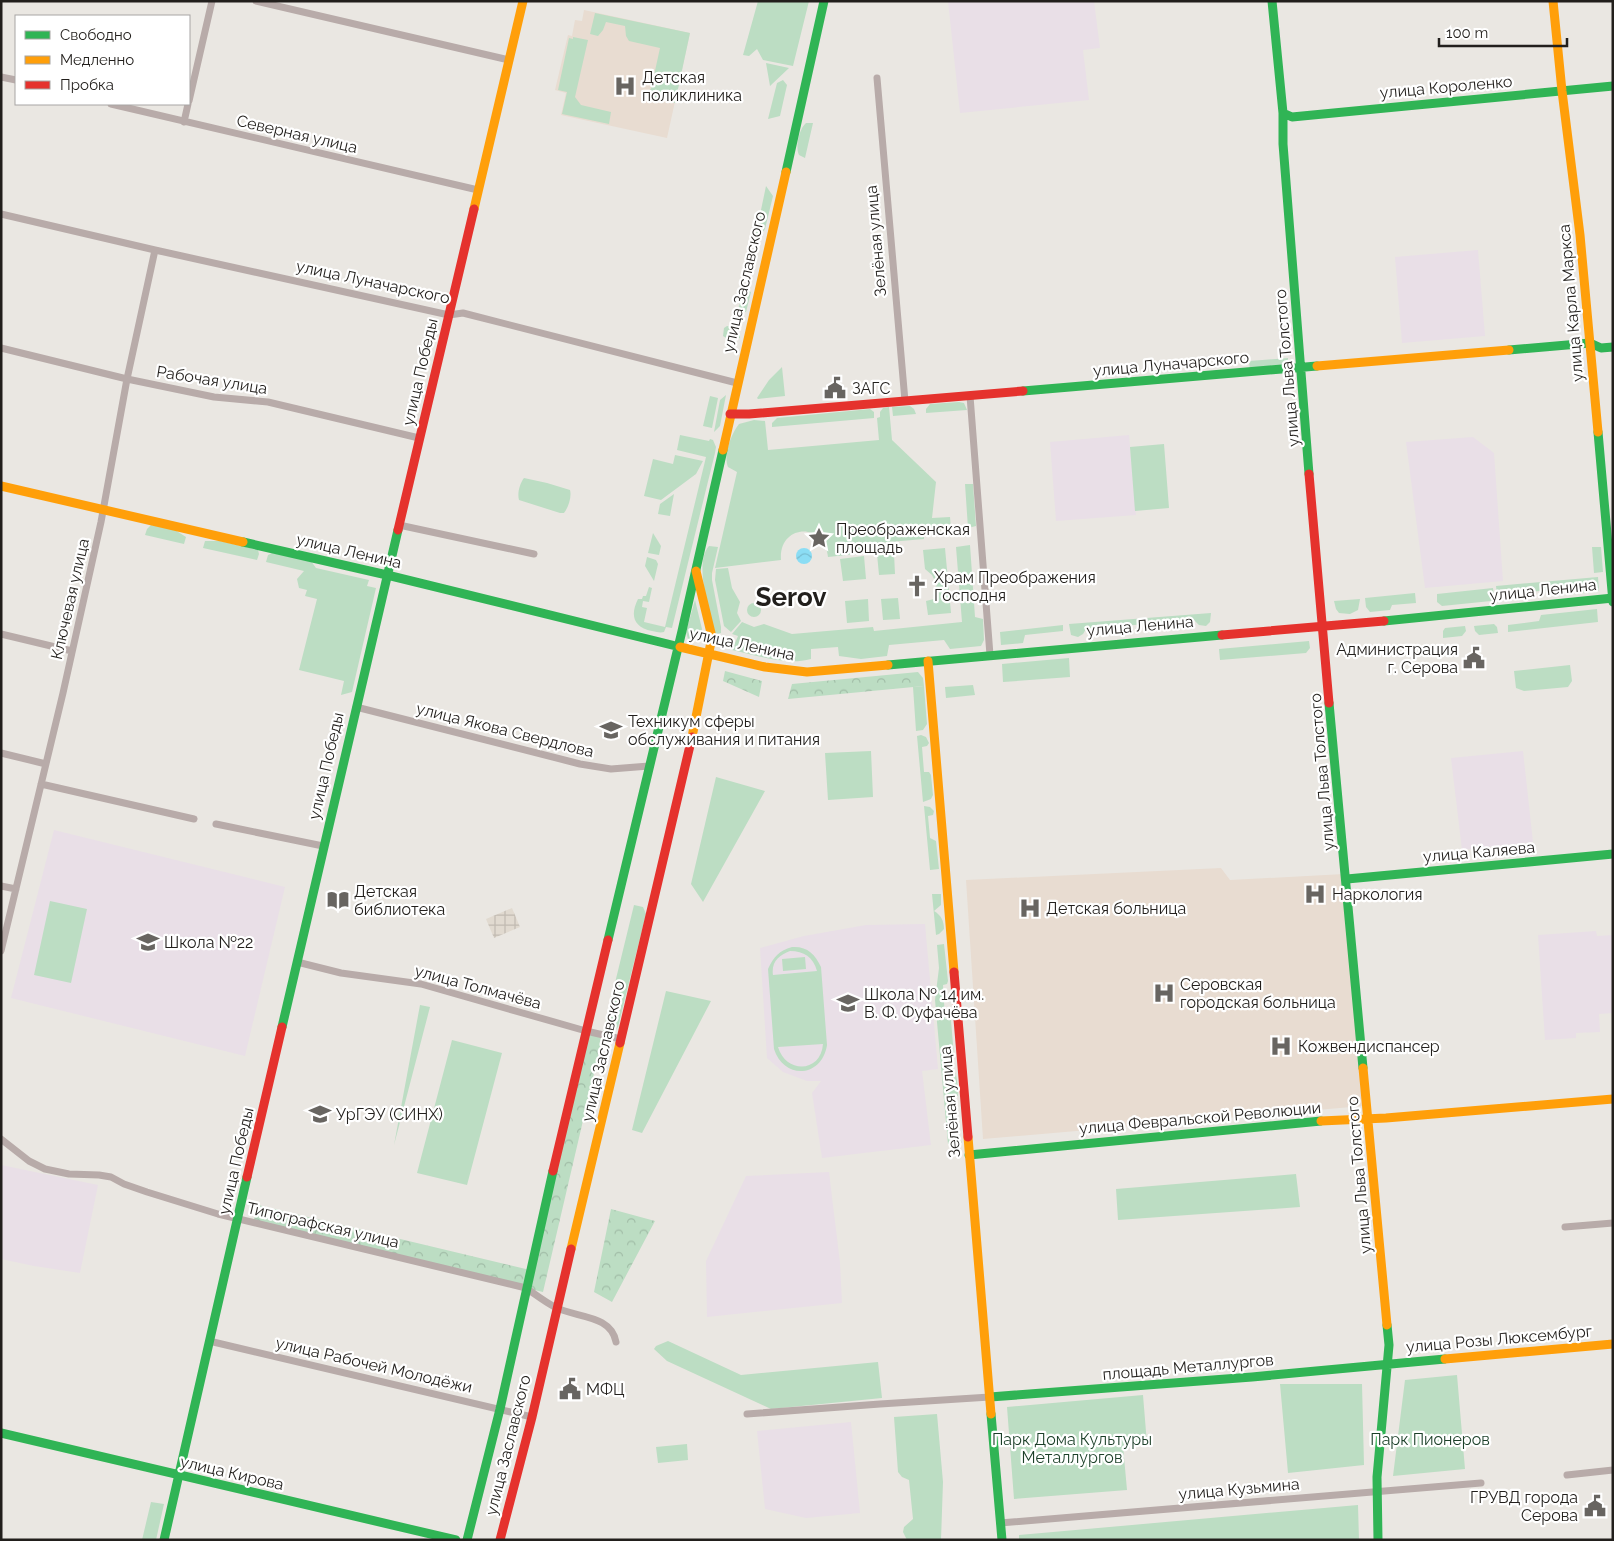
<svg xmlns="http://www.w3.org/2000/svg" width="1614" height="1541" font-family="Raleway,sans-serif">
<defs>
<pattern id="industrial-grid" width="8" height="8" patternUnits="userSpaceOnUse" patternTransform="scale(1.25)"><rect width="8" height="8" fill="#e1dad0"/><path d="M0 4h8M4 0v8" fill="none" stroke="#c1bbb2"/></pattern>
<pattern id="forest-crowns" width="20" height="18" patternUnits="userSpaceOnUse" patternTransform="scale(1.25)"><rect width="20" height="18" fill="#bcddc3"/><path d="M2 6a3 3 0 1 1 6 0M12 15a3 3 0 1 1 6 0" fill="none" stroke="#a1bda7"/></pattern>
<pattern id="water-waves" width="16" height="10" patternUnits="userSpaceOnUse" patternTransform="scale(1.25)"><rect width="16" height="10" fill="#8bddf4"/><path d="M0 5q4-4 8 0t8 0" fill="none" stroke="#78bdd1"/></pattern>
</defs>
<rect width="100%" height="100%" fill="#eae7e2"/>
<path fill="url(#industrial-grid)" d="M512,908L520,927L494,938L486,919Z"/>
<path fill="#e9dfe7" d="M948,1H1094L1100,48L1083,50L1089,100L960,113Z
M1478,250L1485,336L1402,343L1395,257Z
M1129,435L1136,515L1056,521L1050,442Z
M1473,437L1494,453L1503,581L1425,588L1406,442Z
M1523,751L1533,842L1462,850L1451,758Z
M54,830L285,887L245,1056L11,998Z
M925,924L938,1069L922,1071L931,1145L822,1158L812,1093L821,1081H807L783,1072L767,1058L760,948L804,936L866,925Z
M1596,931L1597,936L1613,935V1013L1599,1014L1600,1032L1576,1033V1038L1545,1040L1538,935Z
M1,1165L98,1185L80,1273L34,1266L1,1259Z
M829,1172L840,1263L842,1303L707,1317L706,1261L746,1176Z
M851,1422L860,1513L806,1518L765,1509L757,1431Z"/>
<path fill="#e8dcd1" d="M584,10L690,33L667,138L561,115L566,93L555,90L568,35L572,36L575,20L582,21Z
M1221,868L1230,880L1344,874L1363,1106L983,1139L966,880Z"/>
<path fill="#bcddc3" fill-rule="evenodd" d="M758,1H809L793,66L763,60L757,49L749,56L743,55Z
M595,13L690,33L675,103L642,94L651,89L660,48L629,41L626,36L625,26L606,22L603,30L598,36L590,34Z
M573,37L588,40L575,97L581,105L611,112L609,124L562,114L567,92L558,90L569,38L573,39Z
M766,63L789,68L770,86Z
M783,80L787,85L780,116L768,119L777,83Z
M806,123H813L805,158L799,155C795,147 799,129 806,123Z
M766,186L773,196L765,229L762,233L756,234Z
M743,289L751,292L746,312L738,311Z
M727,326L734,327L740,334V338L731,341L723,336L724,328Z
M1288,358V366L1250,370L1249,361Z
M782,367L785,396L758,399L757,398L769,380Z
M726,395L720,426L714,432L720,400Z
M710,396L718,398L712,428L703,426Z
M959,402L964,403L967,410L926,413V409L930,404Z
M910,406L914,409L916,414L893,416L892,407Z
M889,407L892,440L936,482L932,518L950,517L951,529L924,532V539L866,544V553L828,557C825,521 778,524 781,560L715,568L737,472L728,467C723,455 731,434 739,424L754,420L765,421L768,450L879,440L877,418L880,417V412L883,408Z
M870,409L874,412V418L772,427V423L777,418Z
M680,435L709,441L710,439L713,440L716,447L715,453L672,628L666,627L664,632C660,633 657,632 652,631C633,627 630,615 638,599H642L643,596H646L649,587L652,588L649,602L643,601L642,607L647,608L644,622L665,627L706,457L677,450Z
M1164,444L1169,508L1135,511L1130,447Z
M675,455L703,461L696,474L661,500L644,496L653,459L673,464Z
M524,478L547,483L570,490C572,497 568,508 564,513H560L519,500C517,493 520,483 524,478Z
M965,484H973L976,526L968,528Z
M674,494L670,516L658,514L660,504Z
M151,525L175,530L186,537L184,544L145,535L147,529Z
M653,533L661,546L659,555L648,553Z
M205,541H220L258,550L259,554L257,560L203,548Z
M970,545L975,617L983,619L984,640L981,646L950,649L944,640L889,645L887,656L861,659L839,656L838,647L811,649V659C785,666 757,655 732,650L738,636L732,634L742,622L754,627L764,624L792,634L873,627L874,631L962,622L956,547Z
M709,546L718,547L712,573V580L721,627V633L716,634L713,630C709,609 694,562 709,546Z
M1592,547H1601L1603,572L1594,573Z
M945,548L951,613L928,615L926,601L934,599L933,595L936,593L935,587L937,585L932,575L925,569L923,550Z
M272,553L311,561L316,568L369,580L367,586L376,588L352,692L341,695L344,681L299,670L317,599L305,596L307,590L299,588L297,579L304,571L266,562L268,555Z
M894,553L895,574L879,575L877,554Z
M864,556L866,579L843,581L840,559Z
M647,557L656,560L658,564L654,581L645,566Z
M728,568L732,588L740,602L737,613L741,621L731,632L724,626L715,580L716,569Z
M1598,577L1599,591L1580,593L1570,588L1497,595L1496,586Z
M1493,588L1494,598L1491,601L1442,606L1437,602V594Z
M1415,593L1416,603L1392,605L1390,610L1370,612L1366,607L1365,598Z
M898,598L900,619L883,620L881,599Z
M868,599L869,621L847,623L845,601Z
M1360,599L1358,610L1350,614L1339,613L1336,609L1334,601Z
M695,600L702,629L700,638L694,641L688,639L686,632Z
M747 610a7 7 0 1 1 14 0a7 7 0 1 1-14 0Z
M1597,609L1598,622L1508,632V625L1539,621L1541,615Z
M1211,613L1210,622L1206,626L1199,625L1194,620L1086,629L1083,634L1078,637L1071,635L1069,624Z
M1494,624L1497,627L1498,633L1479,635L1475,631L1474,626Z
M1063,625V631L1025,635L1023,643L1001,645L1000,632Z
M1465,626L1466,631L1462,636L1443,638V631L1445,628Z
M1309,641L1310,648L1306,653L1220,660L1219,649Z
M1069,658L1070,677L1003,682L1002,664Z
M1570,665L1572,681L1568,687L1524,691L1516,688L1514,671Z
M973,685L975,695L946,698L945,687Z
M924,686L927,724L923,730L916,731L913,687Z
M921,735L926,737L929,743L927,746L922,747L924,772H929L931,775L933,795L931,799L923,802L917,736Z
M871,751L873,797L828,800L825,753Z
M716,777L765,791L703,902L691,884Z
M924,806L930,807L934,811L933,815L928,816L930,838L936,841L939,869L930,870Z
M932,894H941V905L934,911C941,915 944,921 944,929L939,934L936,935Z
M50,901L87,909L71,983L34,975Z
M634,905L643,907L646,914L618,1027L614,1032H603Z
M944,944L948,981L947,984L943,985L945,1019L951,1020L954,1056L948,1064C959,1071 957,1085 958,1096L951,1098L954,1137L960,1138L962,1143L948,1144L935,1000L939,968L937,945Z
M792,947C807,946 815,954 821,967L827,1045C822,1078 784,1080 774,1049L768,969C774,956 779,951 792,947ZM790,951C804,951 813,957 817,971L773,975C771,962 779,955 790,951ZM823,1044C821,1073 786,1074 778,1047Z
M805,957L806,969L783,971L782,959Z
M666,991L711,1001L642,1133L632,1130Z
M420,1005L430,1007L394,1145Z
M452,1040L502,1053L467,1185L417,1173Z
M1296,1174L1300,1207L1118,1220L1116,1189Z
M668,1341L741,1375L878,1362L882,1398L771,1409L667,1361L654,1349L656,1346Z
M1457,1375L1465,1469L1393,1476L1405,1380Z
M1280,1384H1362L1364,1465L1288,1473Z
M1143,1395L1147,1444L1123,1446L1127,1490L1014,1499L1007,1407Z
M937,1414L943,1482L941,1540H907L903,1532L904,1527L913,1519L909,1480L902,1477L898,1472L894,1417Z
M687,1444L688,1460L658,1463L656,1447Z
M151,1502L164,1504L156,1540H142Z
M1358,1505L1359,1540H1019V1535Z"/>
<path fill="url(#forest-crowns)" d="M725,671L762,681L759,697L723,681Z
M918,672L923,678L924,686L788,699L792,684Z
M586,1031L603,1035L543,1292L253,1223L258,1205L530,1270Z
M611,1209L655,1221L612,1302L594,1292Z"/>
<path fill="url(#water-waves)" d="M796 556a8 8 0 1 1 16 0a8 8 0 1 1-16 0Z"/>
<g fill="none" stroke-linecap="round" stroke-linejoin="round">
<path stroke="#b8aba9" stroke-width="7" d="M256,1L509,60
M1,77L16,80
M877,78L905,401
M189,101L212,1
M111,104L478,190
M184,122L188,104
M1,214L155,250L449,315L463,313L737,383
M1,348L127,379L214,397L268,402L419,438
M970,396L990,655
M399,525L534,554
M1,634L72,651
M356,707L580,764L611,769L649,766
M1,753L46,764
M41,784L194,819
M216,824L323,846
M1,886L16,889
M1,951L63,693L101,522L127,379L155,250
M297,962L341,973L421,984L586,1031L621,1039
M1,1139L29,1161L45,1169L69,1174L99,1175L111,1177L124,1184L147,1192L218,1214L526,1288C535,1294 545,1302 555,1307C575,1318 611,1314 616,1342
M1565,1227L1613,1223
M209,1341L532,1417
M747,1414L880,1404L990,1397
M1567,1475L1613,1470
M1000,1523L1481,1483"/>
<path stroke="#30b455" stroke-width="9" d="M1272,1L1283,113V144L1309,474
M1283,113L1292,117L1613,86
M786,172L824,1
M1509,350L1590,343L1601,348L1613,347
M1023,391L1317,366
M1598,432L1613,602
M243,542L387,575L680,647
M1384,621L1613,598
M888,665L1222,635
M1329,703L1363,1068
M1347,879L1613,854
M608,940L682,631L723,450
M282,1027L398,530
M969,1155L1321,1121
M990,1397L1252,1377L1445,1359
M991,1414L1002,1540
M1,1433L456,1540
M164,1540L247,1177
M467,1540L500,1409L553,1171
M1378,1540L1377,1477L1389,1345L1387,1325"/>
<path stroke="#ff9f0a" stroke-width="9" d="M1553,1L1562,91L1580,235L1598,432
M474,209L523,1
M1317,366L1509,350
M723,450L786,172
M1,486L243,542
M680,647L765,667L807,672L888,665
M928,661L954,972
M692,737L712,637L696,571
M1363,1068L1387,1325
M1321,1121L1386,1118L1613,1099
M968,1137L991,1414
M571,1249L620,1043
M1445,1359L1613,1344"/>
<path stroke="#e5322d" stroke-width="9" d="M730,414H749L1023,391
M1309,474L1329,703
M398,530L474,209
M1222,635L1384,621
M954,972L968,1137
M620,1043L692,737
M553,1171L608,940
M247,1177L282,1027
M500,1540L532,1417L571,1249"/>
</g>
<defs>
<g id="hospital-bare" transform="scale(1.725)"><path d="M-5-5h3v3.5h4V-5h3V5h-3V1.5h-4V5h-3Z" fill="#686561" stroke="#fff" stroke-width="2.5" paint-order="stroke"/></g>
<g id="civic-bare" transform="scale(1.725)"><path d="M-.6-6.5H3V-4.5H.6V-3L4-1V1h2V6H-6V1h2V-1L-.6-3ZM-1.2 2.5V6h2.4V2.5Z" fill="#686561" stroke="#fff" stroke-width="2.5" paint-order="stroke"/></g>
<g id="sight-bare" transform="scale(1.725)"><path d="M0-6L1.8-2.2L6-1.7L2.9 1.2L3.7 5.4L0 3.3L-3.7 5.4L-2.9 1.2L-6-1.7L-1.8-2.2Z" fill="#686561" stroke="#fff" stroke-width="2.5" paint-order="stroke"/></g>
<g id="church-bare" transform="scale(1.725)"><path d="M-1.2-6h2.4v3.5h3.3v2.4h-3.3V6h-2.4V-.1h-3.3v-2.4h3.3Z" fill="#686561" stroke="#fff" stroke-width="2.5" paint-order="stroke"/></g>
<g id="university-bare" transform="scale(1.725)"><path d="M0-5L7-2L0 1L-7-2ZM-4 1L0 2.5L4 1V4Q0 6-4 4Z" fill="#686561" stroke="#fff" stroke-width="2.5" paint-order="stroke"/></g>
<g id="library-bare" transform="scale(1.725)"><path d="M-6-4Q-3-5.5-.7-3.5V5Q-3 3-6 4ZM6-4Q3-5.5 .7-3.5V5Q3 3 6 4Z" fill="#686561" stroke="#fff" stroke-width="2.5" paint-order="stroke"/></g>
<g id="school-bare" transform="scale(1.725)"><path d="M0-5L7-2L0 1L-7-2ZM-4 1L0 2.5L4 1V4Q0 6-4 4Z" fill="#686561" stroke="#fff" stroke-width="2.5" paint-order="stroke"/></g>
</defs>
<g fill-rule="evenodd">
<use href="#hospital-bare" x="625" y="86"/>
<use href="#civic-bare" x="835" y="388"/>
<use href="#sight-bare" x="819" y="538"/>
<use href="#church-bare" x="917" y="586"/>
<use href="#civic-bare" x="1474" y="658"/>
<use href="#university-bare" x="611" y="730"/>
<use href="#hospital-bare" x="1315" y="894"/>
<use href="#library-bare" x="338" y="900"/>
<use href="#hospital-bare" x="1030" y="908"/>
<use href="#school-bare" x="148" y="942"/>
<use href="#hospital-bare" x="1164" y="993"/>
<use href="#school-bare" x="848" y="1003"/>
<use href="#hospital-bare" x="1281" y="1046"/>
<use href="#university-bare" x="320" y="1114"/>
<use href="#civic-bare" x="570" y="1389"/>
<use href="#civic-bare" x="1595" y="1506"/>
</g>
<g text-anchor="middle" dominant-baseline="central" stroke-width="4.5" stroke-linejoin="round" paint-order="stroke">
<g font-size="16" fill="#221f1c" stroke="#fff" text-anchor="start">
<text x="642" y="77">Детская<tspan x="642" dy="18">поликлиника</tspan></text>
<text x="852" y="388">ЗАГС</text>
<text x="836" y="529">Преображенская<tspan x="836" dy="18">площадь</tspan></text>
<text x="934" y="577">Храм Преображения<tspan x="934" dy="18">Господня</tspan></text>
<text x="1458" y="649" text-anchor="end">Администрация<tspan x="1458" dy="18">г. Серова</tspan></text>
<text x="628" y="721">Техникум сферы<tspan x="628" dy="18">обслуживания и питания</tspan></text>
<text x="354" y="891">Детская<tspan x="354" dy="18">библиотека</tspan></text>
<text x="1332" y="894">Наркология</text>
<text x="1046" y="908">Детская больница</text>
<text x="164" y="942">Школа №22</text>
<text x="1180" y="984">Серовская<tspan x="1180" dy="18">городская больница</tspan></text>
<text x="864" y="994">Школа № 14 им.<tspan x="864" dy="18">В. Ф. Фуфачёва</tspan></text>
<text x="1298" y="1046">Кожвендиспансер</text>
<text x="336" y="1114">УрГЭУ (СИНХ)</text>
<text x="586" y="1389">МФЦ</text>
<text x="1578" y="1497" text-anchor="end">ГРУВД города<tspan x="1578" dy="18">Серова</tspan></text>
</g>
<g font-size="16" fill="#221f1c" stroke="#fff">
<text transform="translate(1446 87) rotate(-5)">улица Короленко</text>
<text transform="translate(297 134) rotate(13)">Северная улица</text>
<text transform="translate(876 241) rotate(-95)">Зелёная улица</text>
<text transform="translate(373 282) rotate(12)">улица Луначарского</text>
<text transform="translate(744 282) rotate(-77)">улица Заславского</text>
<text transform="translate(1571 303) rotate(-95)">улица Карла Маркса</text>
<text transform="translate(1171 364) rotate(-5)">улица Луначарского</text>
<text transform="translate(1287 368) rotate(-95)">улица Льва Толстого</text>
<text transform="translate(420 372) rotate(-77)">улица Победы</text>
<text transform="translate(212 380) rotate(9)">Рабочая улица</text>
<text transform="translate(349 551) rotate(13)">улица Ленина</text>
<text transform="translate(1543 590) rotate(-6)">улица Ленина</text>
<text transform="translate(70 599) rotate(-77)">Ключевая улица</text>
<text transform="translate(1140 626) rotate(-5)">улица Ленина</text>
<text transform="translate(742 644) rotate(12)">улица Ленина</text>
<text transform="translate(505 730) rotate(14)">улица Якова Свердлова</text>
<text transform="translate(326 766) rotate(-77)">улица Победы</text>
<text transform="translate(1322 772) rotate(-95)">улица Льва Толстого</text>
<text transform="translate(1479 852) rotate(-5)">улица Каляева</text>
<text transform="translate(478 987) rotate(15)">улица Толмачёва</text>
<text transform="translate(603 1051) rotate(-77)">улица Заславского</text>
<text transform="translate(950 1102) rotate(-95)">Зелёная улица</text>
<text transform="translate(1200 1118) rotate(-5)">улица Февральской Революции</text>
<text transform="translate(236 1161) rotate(-77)">улица Победы</text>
<text transform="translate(1359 1175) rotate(-95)">улица Льва Толстого</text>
<text transform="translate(323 1225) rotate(13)">Типографская улица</text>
<text transform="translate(1499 1339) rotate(-5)">улица Розы Люксембург</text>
<text transform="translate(374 1365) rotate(13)">улица Рабочей Молодёжи</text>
<text transform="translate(1188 1367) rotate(-5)">площадь Металлургов</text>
<text transform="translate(508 1445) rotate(-76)">улица Заславского</text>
<text transform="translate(232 1473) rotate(13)">улица Кирова</text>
<text transform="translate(1239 1489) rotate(-5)">улица Кузьмина</text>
</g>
<g font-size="16" fill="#1b3f28" stroke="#fff">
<text x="1072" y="1439">Парк Дома Культуры<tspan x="1072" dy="18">Металлургов</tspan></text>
<text x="1430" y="1439">Парк Пионеров</text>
</g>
<g font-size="26" font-weight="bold" fill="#221f1c" stroke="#fff">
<text x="791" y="597">Serov</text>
</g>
</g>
<rect width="1614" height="1541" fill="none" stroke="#221f1c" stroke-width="5"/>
<rect x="15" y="15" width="175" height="90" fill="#ffffff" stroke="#a7a5a4"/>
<rect x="25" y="31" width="25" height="8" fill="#30b455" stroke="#a7a5a4"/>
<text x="60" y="40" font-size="15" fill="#221f1c">Свободно</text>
<rect x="25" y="56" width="25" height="8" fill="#ff9f0a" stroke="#a7a5a4"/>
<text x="60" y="65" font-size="15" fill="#221f1c">Медленно</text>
<rect x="25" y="81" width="25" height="8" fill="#e5322d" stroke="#a7a5a4"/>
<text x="60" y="90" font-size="15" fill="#221f1c">Пробка</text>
<path d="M1439 38v8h128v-8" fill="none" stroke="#221f1c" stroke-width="2.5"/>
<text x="1446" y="38" font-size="15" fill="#221f1c" stroke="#ffffff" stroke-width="4" paint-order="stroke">100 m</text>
</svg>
